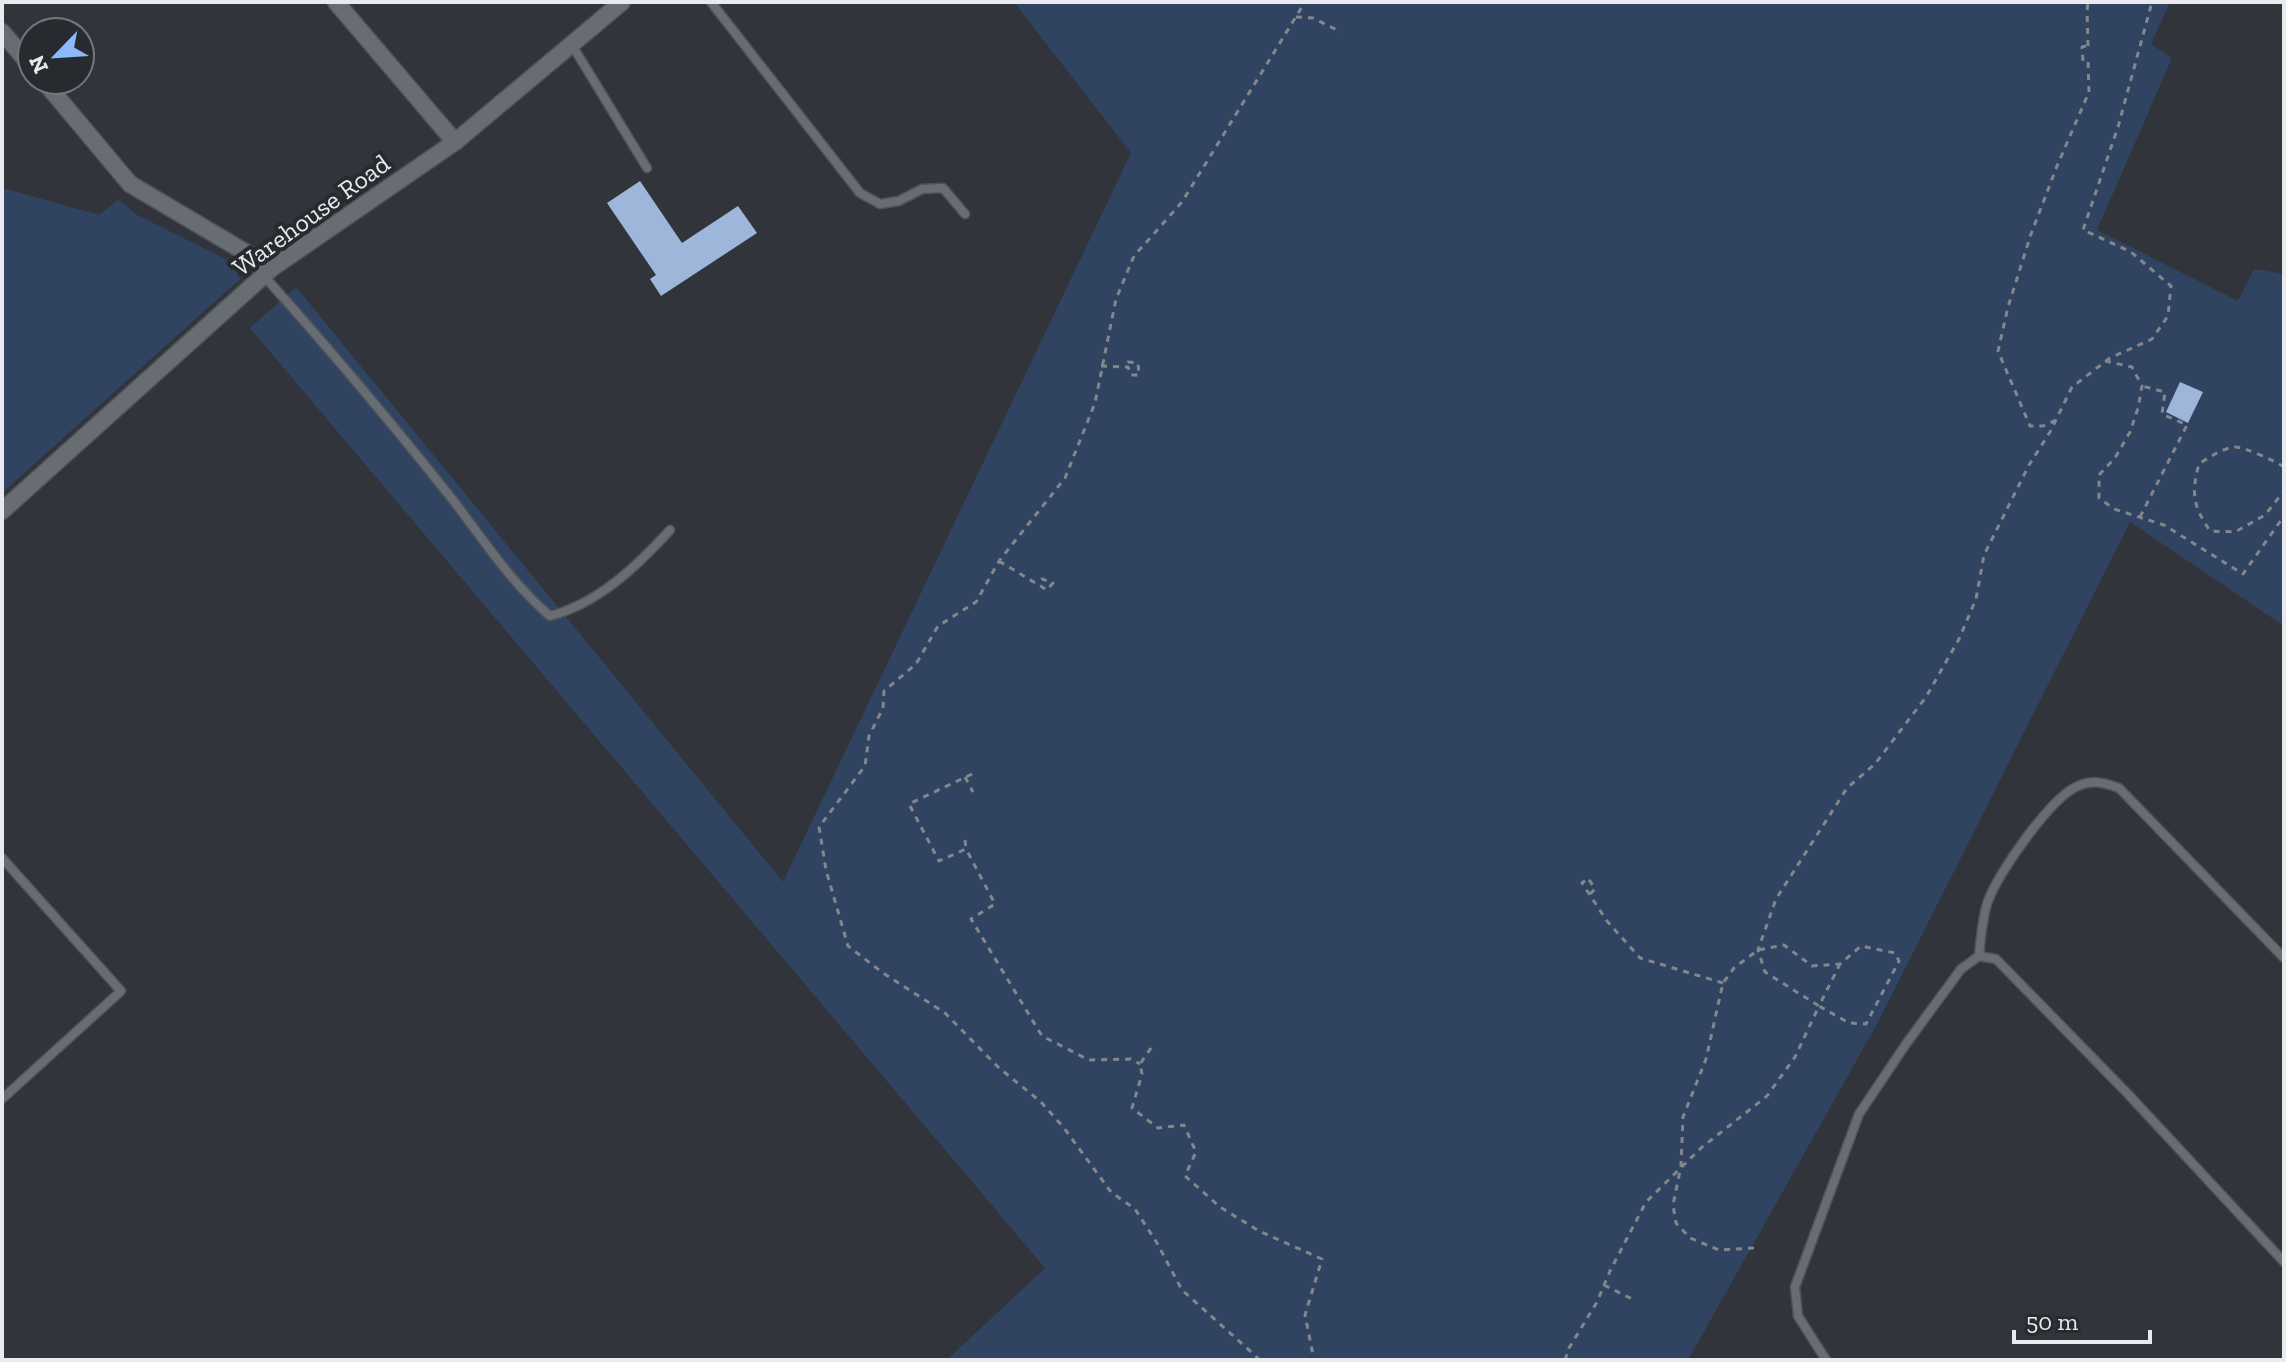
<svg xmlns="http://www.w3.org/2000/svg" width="2286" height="1362" font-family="'Zilla Slab',serif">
<rect width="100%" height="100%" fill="#31353b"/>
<path fill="#304461" d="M1014,2H2170L2151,44L2172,58L2097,230L2238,301L2254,269L2284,274V626L2130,522L1877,1024L1688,1360H951L949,1358L1045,1268L250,328L296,287L783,882L1131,153Z
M2,188L100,215L118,199L137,215L231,262L240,279L2,493Z"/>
<path fill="#9eb6d9" d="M640,181L682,243L738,206L757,233L661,296L650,279L656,275L607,203Z
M2180,382L2203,392L2188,423L2166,412Z"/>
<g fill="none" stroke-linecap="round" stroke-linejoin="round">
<g stroke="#4f5257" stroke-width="11">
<path id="lane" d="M711,2L860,193L880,204L899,201L922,189L943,188L965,214
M572,45L647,168
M264,276C328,347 389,420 449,495C481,536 510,582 550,616C599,603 637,566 670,530
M2,858L121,991L2,1099
M1979,956L1996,959L2128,1094L2284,1262
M1826,1360L1798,1316L1795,1287L1859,1114L1906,1044L1961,969L1979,956C1981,938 1982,918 1988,901C1998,873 2051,797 2078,786C2093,779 2105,783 2119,788L2284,958"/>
</g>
<g stroke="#4f5257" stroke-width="19">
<path id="street" d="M336,2L455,142
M2,32L32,67
M43,80L130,184L272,268
M2,511L272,268L455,142L622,2"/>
</g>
<path stroke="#83878c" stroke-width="3" stroke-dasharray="6 6" stroke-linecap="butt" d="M1296,17L1313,18L1341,32
M2086,46L2082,47L2083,61H2086
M2088,46L2087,11L2088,2
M2105,361L2132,367L2142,386L2138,408L2130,432L2115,458L2099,475V498L2114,509L2164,525L2243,574L2284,516
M1101,366L1128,367L1131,375H1139L1138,363L1128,362V367
M2056,420L2043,426H2030L1998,351L2008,307L2031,234L2057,166L2089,92L2088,60
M2284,467C2275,461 2245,447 2235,447C2223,448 2208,458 2199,464C2191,493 2193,506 2210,531L2235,532L2265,515L2284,491
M2140,517L2187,425L2162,414L2165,392L2142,386
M999,561L1047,590L1053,583L1042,579L1036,583
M972,774L909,804L939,861L966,849L995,904L971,919L1042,1036L1089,1060L1131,1059L1140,1064
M965,777L973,792
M965,840L966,849
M1590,894L1595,889L1588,878L1582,883L1607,921L1640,958L1723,983
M1151,1048L1140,1064L1142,1074L1132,1108L1158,1128L1184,1125L1196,1152L1185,1176L1220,1207L1259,1231L1322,1259L1305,1315L1314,1360
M1754,1248L1719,1250L1690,1238L1676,1223L1673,1205L1681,1166L1683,1117L1706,1059L1723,983L1734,968L1758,950L1784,945L1812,966L1840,964L1861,946L1895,953L1899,961L1866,1024L1849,1023L1819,1006L1840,964
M1604,1285L1632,1299
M1260,1360L1182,1290L1157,1243L1135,1209L1111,1192L1064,1128L1041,1102L998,1067L945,1013L883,973L848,946L826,870L819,827L865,766L869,736L883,708L884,691L916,664L938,626L976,602L999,561L1065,478L1095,403L1116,299L1134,256L1182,202L1305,2
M1565,1360L1569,1348L1597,1302L1610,1271L1646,1202L1701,1148L1767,1096L1795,1057L1819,1006L1765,972L1758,950L1776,899L1847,788L1875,764L1926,697L1959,639L1976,599L1984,555L2029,465L2050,432L2072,387L2110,358L2152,339L2168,316L2171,286L2131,252L2083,230L2118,127L2152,2"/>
<use href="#lane" stroke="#686d73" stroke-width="8"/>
<use href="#street" stroke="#686d73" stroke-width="16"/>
</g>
<g text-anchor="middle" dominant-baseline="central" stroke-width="8" stroke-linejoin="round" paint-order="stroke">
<g font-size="26" fill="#e8eaee" stroke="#272b30">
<text transform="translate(311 215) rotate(-36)">Warehouse Road</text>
</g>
</g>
<rect width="2286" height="1362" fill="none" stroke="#e8eaee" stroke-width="8"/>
<g transform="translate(56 56) rotate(245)"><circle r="38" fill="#272b30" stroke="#74777c" stroke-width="2"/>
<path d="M0-6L14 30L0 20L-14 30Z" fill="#8cb9fc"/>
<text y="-12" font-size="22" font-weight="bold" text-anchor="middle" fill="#e8eaee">N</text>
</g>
<path d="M2014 1330v12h136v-12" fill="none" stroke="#e8eaee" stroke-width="4"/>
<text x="2026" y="1330" font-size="24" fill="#e8eaee" stroke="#272b30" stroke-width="6" paint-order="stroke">50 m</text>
</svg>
